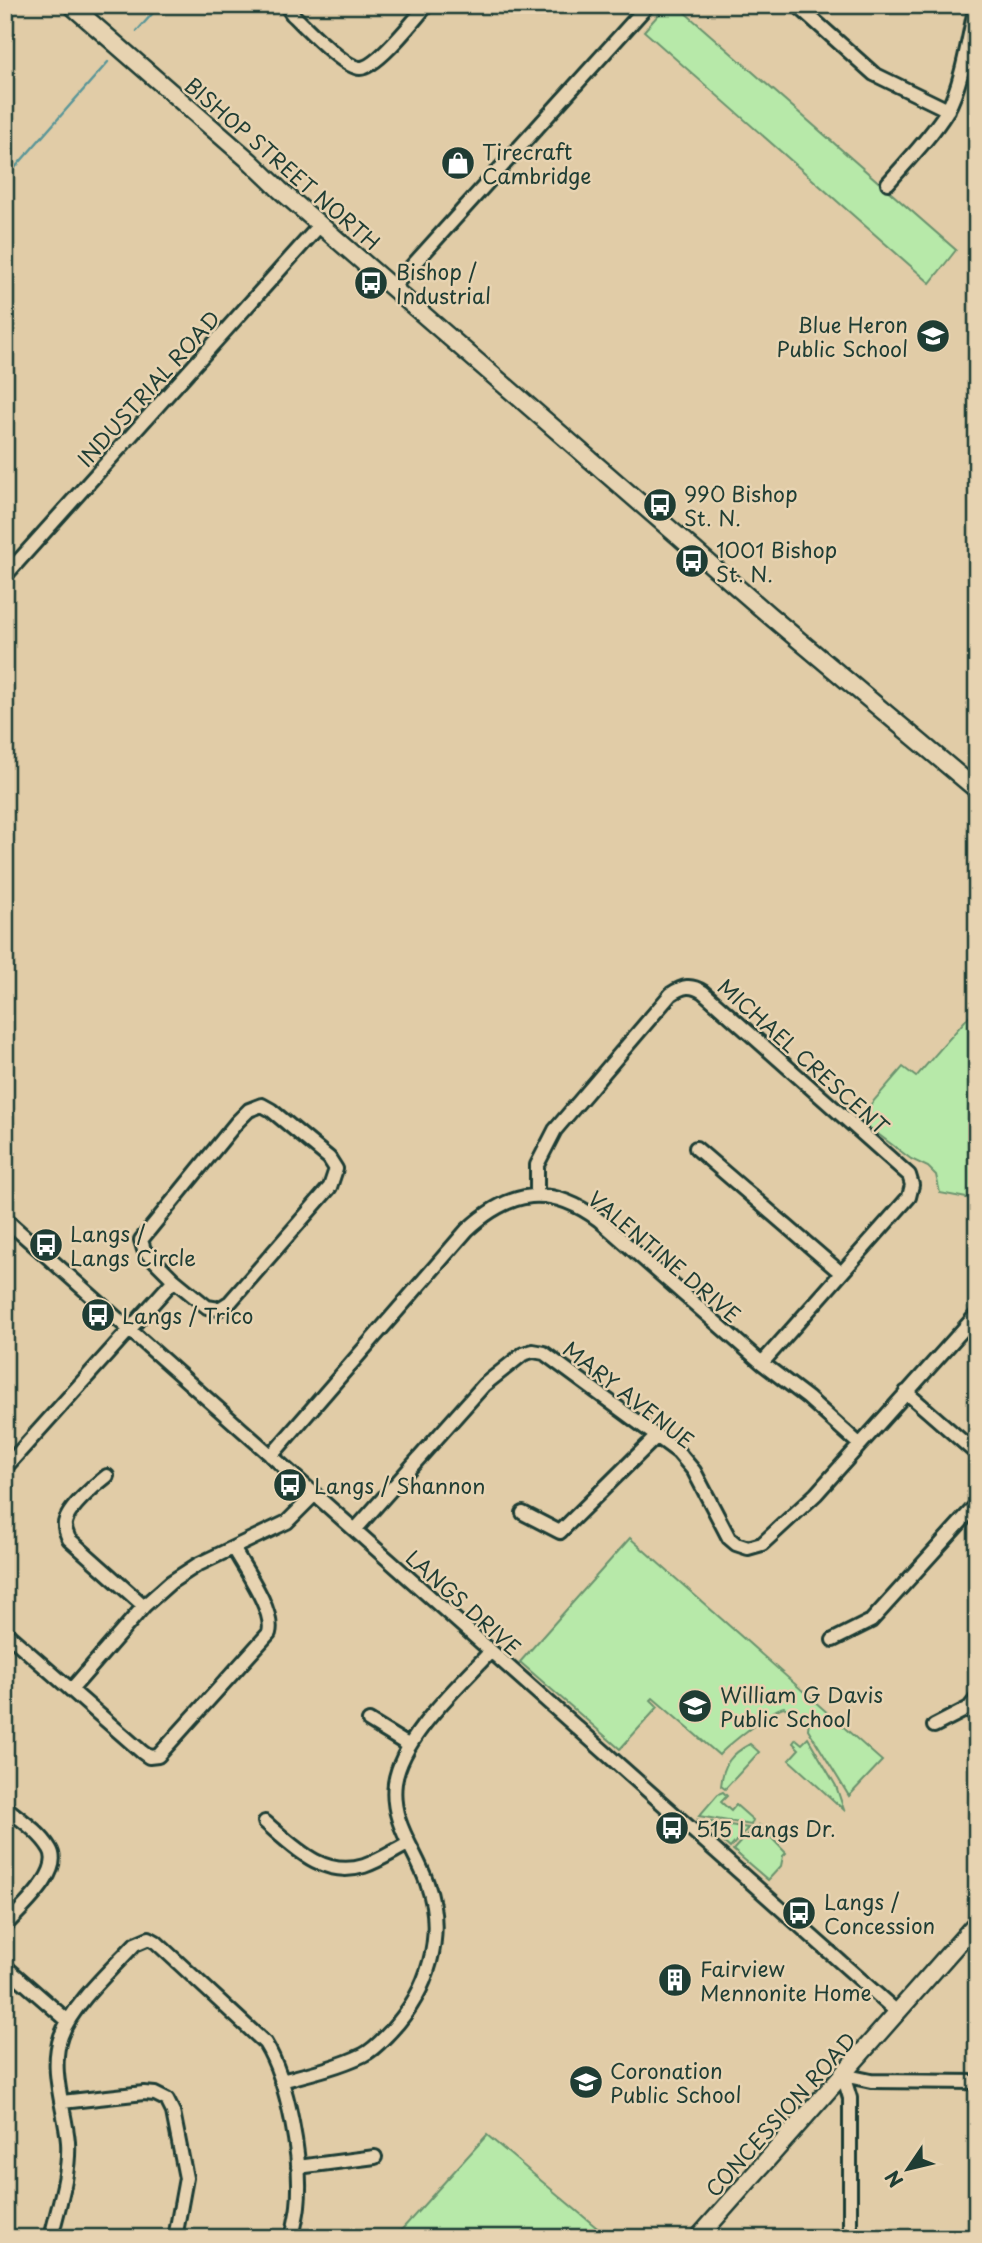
<svg xmlns="http://www.w3.org/2000/svg" width="982" height="2243" font-family="'Playpen Sans',sans-serif">
<rect width="100%" height="100%" fill="#e1cca7"/>
<filter id="ink" filterUnits="userSpaceOnUse"><feTurbulence type="fractalNoise" baseFrequency=".0143" numOctaves="2"/><feDisplacementMap in="SourceGraphic" scale="14" xChannelSelector="R" yChannelSelector="G"/><feConvolveMatrix kernelMatrix="1 2 1 2 8 2 1 2 1" color-interpolation-filters="sRGB"/></filter>
<g filter="url(#ink)">
<path fill="#b7e9a9" stroke="#6b936e" stroke-width="2" d="M667,5H681L683,11L956,250L930,283L644,31Z
M977,1007V1200L940,1193L936,1175L928,1167L911,1159L858,1119L903,1067L916,1077Z
M630,1538L882,1761L849,1796L808,1729L809,1721L798,1718L784,1707C774,1708 727,1746 719,1755L653,1698L651,1700L658,1707L620,1749L520,1662Z
M808,1738L836,1786L844,1810L789,1760L799,1749L793,1743L796,1739L802,1744Z
M750,1744L759,1752L725,1789L721,1786C723,1764 731,1754 750,1744Z
M723,1792L727,1796L721,1802L731,1811L736,1805L753,1820L751,1825L699,1816L718,1794Z
M699,1820L748,1828L730,1848Z
M759,1825L786,1853L783,1856L781,1866L768,1880L733,1850L754,1827L757,1828Z
M487,2135L609,2238H394Z"/>
<g fill="none" stroke-linecap="round" stroke-linejoin="round">
<path stroke="#5a9698" stroke-width="2.5" d="M137,31L160,5
M5,179L108,62"/>
<g stroke="#1f3d34" stroke-width="18">
<path id="minor" d="M286,5L292,14C305,26 344,68 360,68C377,68 415,19 427,5
M797,5L874,74L948,110
M888,183C908,160 931,137 947,111C962,85 969,36 976,5
M393,287L648,5
M5,576L320,225
M696,1148L841,1273
M537,1195V1165L555,1130L671,994C683,986 691,984 703,992L909,1175L912,1185L909,1197L762,1363
M5,1219L898,2013
M906,1392L977,1454
M271,1456L467,1230C511,1189 550,1184 599,1220L762,1363L808,1398L859,1444
M5,1468L174,1280L144,1250L141,1240L237,1122L249,1110L262,1105L271,1110L329,1158L336,1169L330,1187L230,1302L219,1309L207,1307L174,1280
M107,1476C95,1485 68,1508 65,1523C64,1529 67,1534 69,1539L144,1606
M523,1513L560,1532L657,1436
M355,1530L484,1385L523,1354L533,1351L544,1353L678,1452L694,1471L729,1538L736,1544L748,1548L762,1544L816,1494L977,1314
M5,1632L142,1752L149,1757L158,1756L269,1633C275,1611 244,1568 233,1548
M833,1640L871,1621L977,1504
M71,1690L144,1606L171,1582L197,1565L287,1522L315,1494
M369,1721L408,1745
M934,1726L969,1708L977,1698
M5,1807C20,1819 40,1832 50,1849C64,1872 20,1909 5,1926
M265,1822C293,1846 323,1879 364,1866C379,1861 394,1851 408,1844
M5,1966L68,2021
M843,2075L850,2098V2238
M843,2075L871,2081L977,2082
M281,2081C308,2074 338,2067 363,2055C374,2050 383,2039 391,2031C428,1991 446,1936 427,1883C415,1849 390,1822 395,1783C402,1736 459,1686 491,1651
M62,2102L144,2093L155,2094L167,2100L173,2112L186,2178L175,2238
M298,2167L375,2157
M51,2238C58,2207 70,2174 68,2142C65,2108 49,2070 61,2036C72,2005 112,1969 135,1944L149,1938L156,1942L265,2043C288,2080 303,2162 298,2206C297,2216 294,2227 292,2238"/>
</g>
<g stroke="#1f3d34" stroke-width="21">
<path id="major" d="M71,5L251,162L280,190L769,615L977,790
M698,2238L977,1922"/>
</g>
<use href="#minor" stroke="#e7d3b1" stroke-width="12"/>
<use href="#major" stroke="#e7d3b1" stroke-width="16"/>
</g>
</g>
<defs>
<g id="shop-disc" transform="scale(1.75)"><circle r="9.5" fill="#1f3d34" stroke="#e7d3b1"/><path d="M-5-2.5h2.3a2.7 3.5 0 0 1 5.4 0H5L5.5 6h-11ZM-1.5-2.5h3a1.5 2.3 0 0 0-3 0Z" fill="#fff"/></g>
<g id="bus-disc" transform="scale(1.75)"><circle r="9.5" fill="#1f3d34" stroke="#e7d3b1"/><path d="M-5-6H5V4H4V6H2V4H-2V6H-4V4H-5ZM-3.5-4V0h7V-4ZM-3.5 1.2v1.5H-2V1.2ZM2 1.2v1.5H3.5V1.2Z" fill="#fff"/></g>
<g id="school-disc" transform="scale(1.75)"><circle r="9.5" fill="#1f3d34" stroke="#e7d3b1"/><path d="M0-5L7-2L0 1L-7-2ZM-4 1L0 2.5L4 1V4Q0 6-4 4Z" fill="#fff"/></g>
<g id="building-disc" transform="scale(1.75)"><circle r="9.5" fill="#1f3d34" stroke="#e7d3b1"/><path d="M-4-6H4V6H1V3H-1V6H-4ZM-2.5-4.3h1.7v1.8h-1.7ZM.8-4.3h1.7v1.8H.8ZM-2.5-1h1.7V.8h-1.7ZM.8-1h1.7V.8H.8Z" fill="#fff"/></g>
</defs>
<g fill-rule="evenodd">
<use href="#shop-disc" x="458" y="163"/>
<use href="#bus-disc" x="371" y="283"/>
<use href="#school-disc" x="933" y="336"/>
<use href="#bus-disc" x="660" y="505"/>
<use href="#bus-disc" x="692" y="561"/>
<use href="#bus-disc" x="46" y="1245"/>
<use href="#bus-disc" x="98" y="1315"/>
<use href="#bus-disc" x="290" y="1485"/>
<use href="#school-disc" x="695" y="1706"/>
<use href="#bus-disc" x="672" y="1828"/>
<use href="#bus-disc" x="799" y="1913"/>
<use href="#building-disc" x="675" y="1980"/>
<use href="#school-disc" x="586" y="2082"/>
</g>
<g text-anchor="middle" dominant-baseline="central" stroke-width="5" stroke-linejoin="round" paint-order="stroke">
<g font-size="21" fill="#1f3d34" stroke="#e7d3b1" text-anchor="start">
<text x="482" y="151">Tirecraft<tspan x="482" dy="24">Cambridge</tspan></text>
<text x="396" y="271">Bishop /<tspan x="396" dy="24">Industrial</tspan></text>
<text x="908" y="324" text-anchor="end">Blue Heron<tspan x="908" dy="24">Public School</tspan></text>
<text x="684" y="493">990 Bishop<tspan x="684" dy="24">St. N.</tspan></text>
<text x="716" y="549">1001 Bishop<tspan x="716" dy="24">St. N.</tspan></text>
<text x="70" y="1233">Langs /<tspan x="70" dy="24">Langs Circle</tspan></text>
<text x="122" y="1315">Langs / Trico</text>
<text x="314" y="1485">Langs / Shannon</text>
<text x="720" y="1694">William G Davis<tspan x="720" dy="24">Public School</tspan></text>
<text x="696" y="1828">515 Langs Dr.</text>
<text x="824" y="1901">Langs /<tspan x="824" dy="24">Concession</tspan></text>
<text x="700" y="1968">Fairview<tspan x="700" dy="24">Mennonite Home</tspan></text>
<text x="610" y="2070">Coronation<tspan x="610" dy="24">Public School</tspan></text>
</g>
<g font-size="21" fill="#1f3d34" stroke="#e7d3b1">
<text transform="translate(283 163) rotate(41)">BISHOP STREET NORTH</text>
<text transform="translate(148 388) rotate(-48)">INDUSTRIAL ROAD</text>
<text transform="translate(804 1056) rotate(42)">MICHAEL CRESCENT</text>
<text transform="translate(665 1256) rotate(40)">VALENTINE DRIVE</text>
<text transform="translate(629 1394) rotate(38)">MARY AVENUE</text>
<text transform="translate(464 1602) rotate(42)">LANGS DRIVE</text>
<text transform="translate(780 2114) rotate(-48)">CONCESSION ROAD</text>
</g>
</g>
<rect width="982" height="2243" fill="none" stroke="#e7d3b1" stroke-width="28"/>
<rect x="14" y="14" width="954" height="2215" fill="none" stroke="#1f3d34" stroke-width="2.5" filter="url(#ink)"/>
<g transform="translate(908 2169) rotate(235)" stroke="#e7d3b1" stroke-width="5" paint-order="stroke">
<path d="M0-5L12 26L0 18L-12 26Z" fill="#1f3d34"/>
<text y="-10" font-size="19" font-weight="bold" text-anchor="middle" fill="#1f3d34">N</text>
</g>
</svg>
